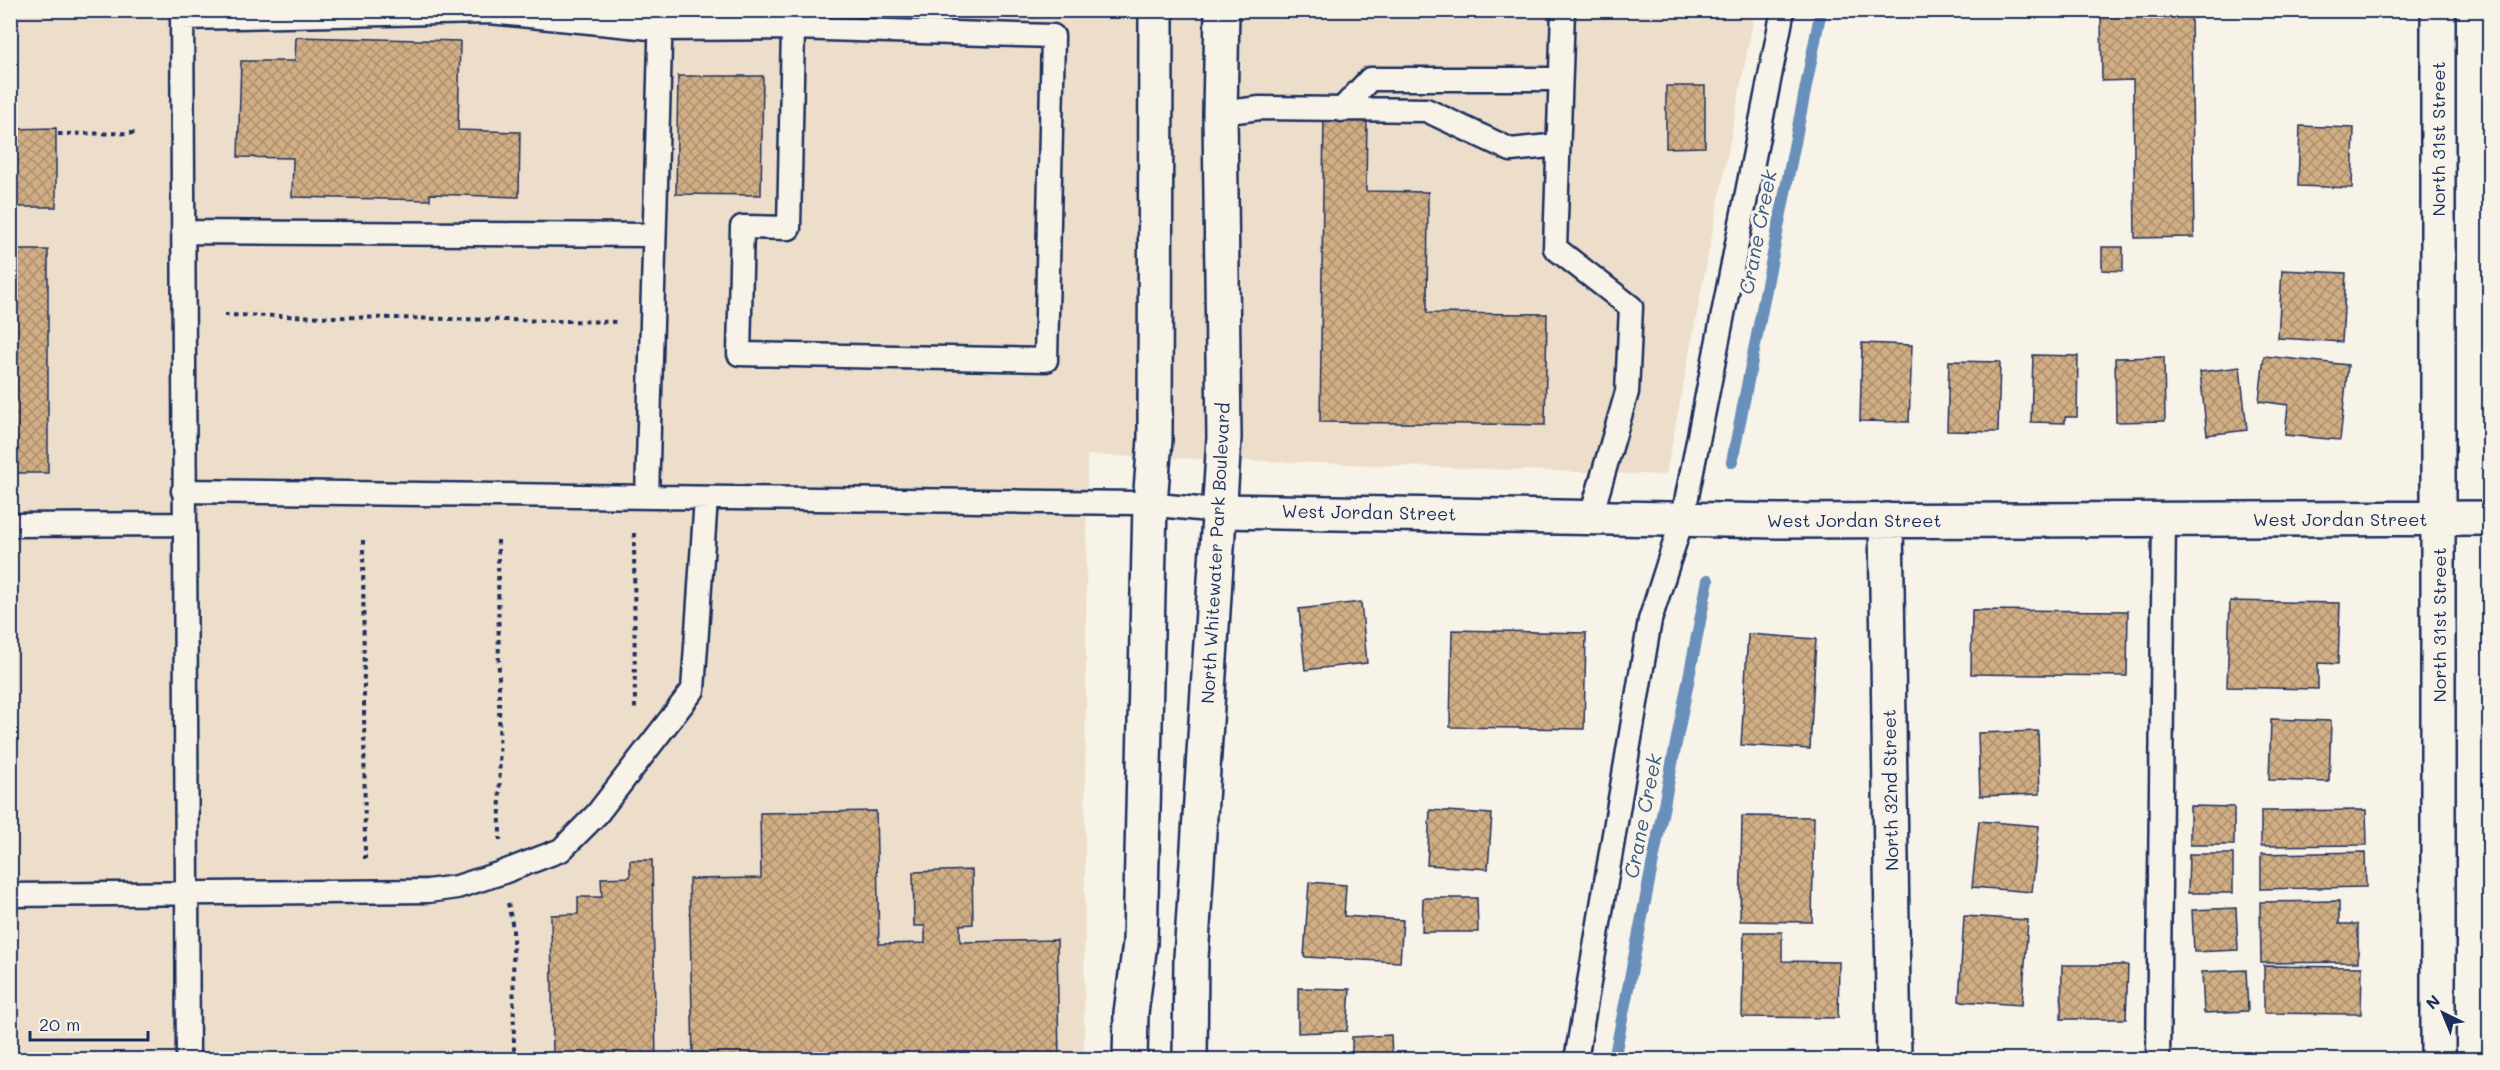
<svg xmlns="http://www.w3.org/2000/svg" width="2500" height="1070" font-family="Mali,sans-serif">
<defs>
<pattern id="building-cross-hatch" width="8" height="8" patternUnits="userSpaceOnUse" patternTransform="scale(1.5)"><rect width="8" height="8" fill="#d2ae84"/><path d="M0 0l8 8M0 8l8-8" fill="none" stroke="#aa8e6f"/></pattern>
</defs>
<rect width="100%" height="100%" fill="#f7f3e8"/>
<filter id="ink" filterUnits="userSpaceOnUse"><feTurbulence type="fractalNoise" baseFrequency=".0167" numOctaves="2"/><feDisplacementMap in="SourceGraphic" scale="12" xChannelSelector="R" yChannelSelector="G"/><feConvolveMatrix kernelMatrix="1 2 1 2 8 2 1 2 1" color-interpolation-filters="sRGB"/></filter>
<g filter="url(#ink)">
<path fill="#ecdeca" d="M10,11H1755L1666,475L1087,455L1084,1060L11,1059Z"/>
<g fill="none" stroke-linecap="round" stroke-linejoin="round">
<path stroke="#6790bb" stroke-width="12" d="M1732,462L1821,10
M1614,1060L1708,580"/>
</g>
<path fill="url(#building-cross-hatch)" stroke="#1b2f5e" stroke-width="1.5" d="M2191,15L2194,237L2135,238L2133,80L2102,81L2101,16Z
M296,37L460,41L458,130L520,132L519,197L430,194V200L292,197L293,158L238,157L241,61H295Z
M10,69L11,129L56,128V207H11V250H48V473H10Z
M678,76H763L761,195L676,194Z
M1666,86H1705V147L1666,148Z
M1324,115H1367L1366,191L1428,192L1427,313L1547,314L1545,425L1320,422Z
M2300,126L2354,128L2352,188L2298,186Z
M2102,247H2123V271L2102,270Z
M2282,270L2346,273L2342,342L2278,338Z
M1862,343L1912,345L1909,422L1860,421Z
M2033,355L2078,356L2077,417H2065V423L2031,422Z
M2264,356L2348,365L2340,440L2285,435L2288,405L2259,401Z
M2164,357L2165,421L2116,422L2115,358Z
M1949,361L2000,362L1998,432L1947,431Z
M2240,367L2247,430L2207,435L2200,372Z
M2230,601L2340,603L2338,664L2318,663V689L2227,687Z
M1361,602L1367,663L1305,670L1299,609Z
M1972,610L2128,611L2127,676L1971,674Z
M1452,630L1586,633L1584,729L1450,727Z
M1748,634L1816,639L1810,749L1741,745Z
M2271,719L2331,721L2329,782L2269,780Z
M2038,731L2040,794L1980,796L1978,733Z
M2190,806L2234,807V845H2190Z
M1430,810L1492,814L1488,869L1427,865Z
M2366,810L2367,845L2261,846V811Z
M876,811L879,944L925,943V926H914L913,872L972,870L973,924L960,925V942L1057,940L1059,1060H693L689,879L761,878L760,813Z
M1742,816L1814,817L1812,922L1740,921Z
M1979,821L2039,826L2032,892L1972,887Z
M2365,852L2366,887L2261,889V854Z
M2189,854H2233V893H2188Z
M630,860H652L656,1060H553L551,915L578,914V897H602L601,878L630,877Z
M1309,882L1346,885L1344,916L1403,920L1400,962L1304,957Z
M1423,898H1477L1478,932H1422Z
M2339,901V924H2358V962L2261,963L2260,902Z
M2236,908L2238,950L2194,952L2192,910Z
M1964,916L2028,920L2022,1005L1959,1001Z
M1744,932H1782V961L1839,962L1838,1018L1742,1017Z
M2062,965H2128L2126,1019H2061Z
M2264,966L2362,967L2361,1014L2264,1013Z
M2246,970L2248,1011L2204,1013L2202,972Z
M1298,988L1350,989L1347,1031L1298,1033Z
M1391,1035L1392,1060H1352V1037Z"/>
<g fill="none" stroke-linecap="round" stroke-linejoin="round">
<g stroke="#1b2f5e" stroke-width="27">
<path id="service" d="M182,10L188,1060
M1563,10L1555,248L1631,307L1627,392L1591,516
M182,18L489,12L660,29L793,28L1053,36L1046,360L739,354L742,227L789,228L793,28
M1341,110L1370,79H1560
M1220,113L1260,108L1426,110L1511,150L1558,145
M183,232L654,235
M183,491L1137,503L1219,511
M647,497L661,10
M10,525L184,524
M10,895L428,891L457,887L501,873L561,850L597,814L693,690L706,498
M1576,1060L1650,620L1683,517L1783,10
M2158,1060L2164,519"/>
</g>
<g stroke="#1b2f5e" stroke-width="38">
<path id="minor" d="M2438,10V1060
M1219,511L1779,521L2490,518
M1886,520L1894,1060"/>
</g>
<g stroke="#1b2f5e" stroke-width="38">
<path id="tertiary" d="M1130,1060L1131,1013L1140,943L1150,504L1155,439L1156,10
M1190,1060L1191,958L1224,438L1220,113L1222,10"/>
</g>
<path stroke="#1b2f5e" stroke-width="4" stroke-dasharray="4.5 4.5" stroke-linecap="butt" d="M58,134L138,133
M224,315L620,322
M634,533L635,712
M363,540L365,859
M498,540L500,840
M508,903L513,928L514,1051L511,1060"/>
<use href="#service" stroke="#f7f3e8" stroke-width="22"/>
<use href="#minor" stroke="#f7f3e8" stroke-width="33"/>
<use href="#tertiary" stroke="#f7f3e8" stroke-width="33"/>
</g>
</g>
<g text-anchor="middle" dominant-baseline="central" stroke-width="6" stroke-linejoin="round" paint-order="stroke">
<g font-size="18" fill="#1b2f5e" stroke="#f7f3e8">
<text transform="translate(2438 139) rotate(-90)">North 31st Street</text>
<text transform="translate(1369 512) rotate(1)">West Jordan Street</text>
<text x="2340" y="519">West Jordan Street</text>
<text x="1854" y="520">West Jordan Street</text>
<text transform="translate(1215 553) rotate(-87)">North Whitewater Park Boulevard</text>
<text transform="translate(2439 625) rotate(-90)">North 31st Street</text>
<text transform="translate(1890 790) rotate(-91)">North 32nd Street</text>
</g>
<g font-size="20" font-style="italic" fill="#3b5785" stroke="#f7f3e8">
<text transform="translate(1757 232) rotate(-79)">Crane Creek</text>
<text transform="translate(1642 816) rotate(-79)">Crane Creek</text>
</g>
</g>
<rect width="2500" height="1070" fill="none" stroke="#f7f3e8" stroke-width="36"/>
<rect x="18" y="18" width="2464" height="1034" fill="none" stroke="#1b2f5e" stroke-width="2" filter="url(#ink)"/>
<g transform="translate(2443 1013) rotate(317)" stroke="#f7f3e8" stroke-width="4.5" paint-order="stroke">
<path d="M0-4.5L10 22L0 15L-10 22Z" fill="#1b2f5e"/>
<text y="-9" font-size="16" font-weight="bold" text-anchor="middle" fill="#1b2f5e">N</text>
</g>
<path d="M30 1031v9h118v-9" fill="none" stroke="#1b2f5e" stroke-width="3"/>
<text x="39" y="1031" font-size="18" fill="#1b2f5e" stroke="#f7f3e8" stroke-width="4.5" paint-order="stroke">20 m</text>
</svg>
